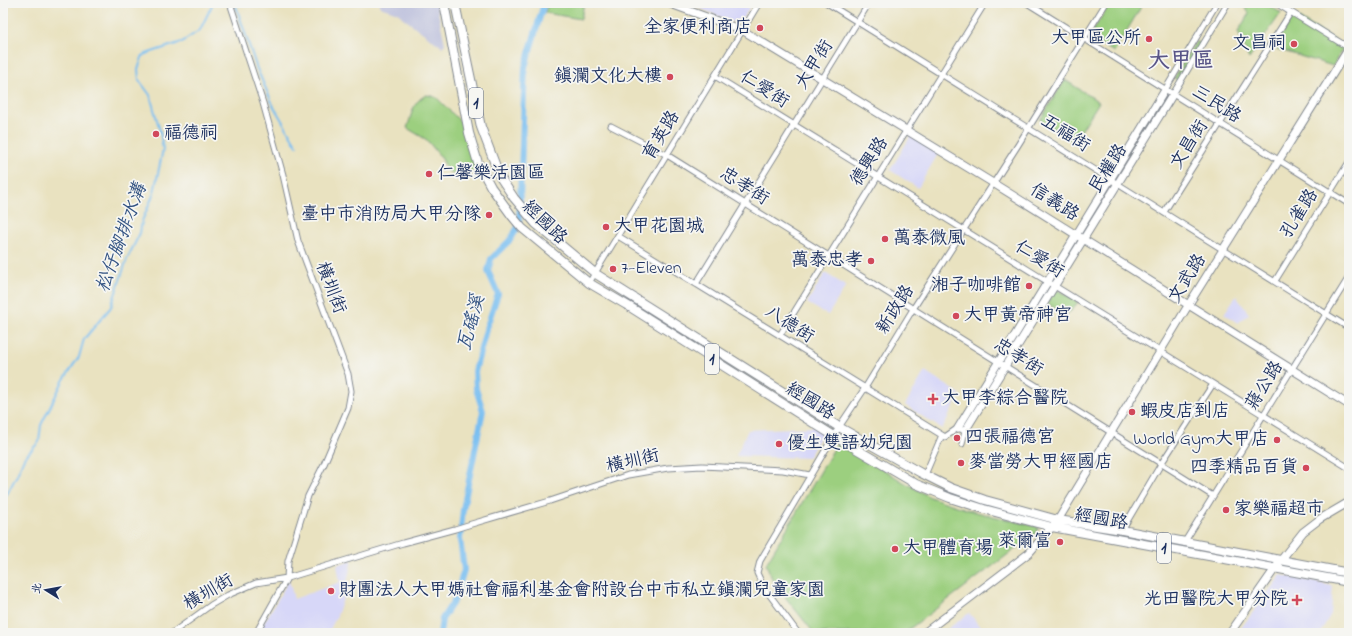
<svg xmlns="http://www.w3.org/2000/svg" width="1352" height="636" font-family="'Indie Flower','LXGW WenKai TC',sans-serif">
<rect width="100%" height="100%" fill="#f6f6f2"/>
<filter id="ink" filterUnits="userSpaceOnUse"><feTurbulence type="fractalNoise" baseFrequency=".025" numOctaves="2"/><feDisplacementMap in="SourceGraphic" scale="8" xChannelSelector="R" yChannelSelector="G"/><feConvolveMatrix kernelMatrix="1 2 1 2 8 2 1 2 1" color-interpolation-filters="sRGB"/></filter>
<filter id="wash" filterUnits="userSpaceOnUse"><feTurbulence type="fractalNoise" baseFrequency=".012" numOctaves="4" result="noise"/><feDisplacementMap in="SourceGraphic" scale="16" xChannelSelector="R" yChannelSelector="G"/><feGaussianBlur stdDeviation="0.9" result="paint"/><feColorMatrix in="noise" values="0 0 0 0 0 0 0 0 0 0 0 0 0 0 0 0 0 1.4 0 .05"/><feComposite in="paint" operator="in"/></filter>
<g filter="url(#wash)">
<rect width="100%" height="100%" fill="#e9e2c0"/>
<path fill="#d7d7f8" d="M687,3H752L744,17L733,22Z
M912,134L939,152L918,188L890,170Z
M825,273L846,286L828,315L807,303Z
M1236,296L1249,314L1238,323L1224,314Z
M925,371L960,394L942,429L905,405Z
M817,427L824,431L808,458L736,456L748,430Z
M352,560L343,599L336,618L330,629L325,633H258L289,580L294,599L340,582L337,565Z
M1281,575L1333,586L1331,614L1320,633H1247L1241,628Z
M969,613L986,633H942Z"/>
<path fill="#bfc2dd" d="M380,3H436L445,44L442,47L403,18L398,13L380,7Z"/>
<path fill="#9ccf7f" stroke="#5c7f6e" d="M548,3H584L581,19L545,13Z
M1110,3H1135L1141,7L1114,52L1089,37Z
M1246,3H1265L1281,13L1249,59L1238,32L1249,13L1244,7Z
M1294,15L1344,46L1333,66L1273,48Z
M1196,41L1201,44L1179,81L1174,78Z
M1065,80L1099,102L1074,142L1040,120Z
M427,95L432,96L437,98L465,126L476,164L473,170L462,177L456,176L447,170L442,159L427,140L407,128C412,115 412,101 427,95Z
M1056,289L1078,302L1071,311L1065,315L1047,303Z
M840,441L900,480L930,497L972,511L1038,527V530L1035,534L904,633H814L774,583L766,564L838,442Z"/>
<g fill="none" stroke-linecap="round" stroke-linejoin="round">
<path stroke="#7abff1" stroke-width="2" d="M235,3L257,69L274,107L297,146
M3,497L7,494L17,475L24,458L39,442L41,425L63,381L79,357L84,339L111,307L127,259L140,233L142,221L154,193L163,149L160,131L150,95L139,80L138,69L143,55L182,42L200,30L213,3"/>
<path stroke="#7abff1" stroke-width="6" d="M440,633L442,619L455,599L464,570L460,539L463,509L483,411L476,389L475,371L487,326L498,294L488,271L491,259L511,239L519,225L525,67L544,3"/>
</g>
</g>
<g filter="url(#ink)">
<g fill="none" stroke-linecap="round" stroke-linejoin="round">
<g stroke="#82888f" stroke-width="7">
<path id="street" d="M230,3L263,103L283,175L298,241L348,374L351,391L348,408L324,464L308,496L288,561L287,578L256,633
M827,3L1349,328
M1027,3L1349,204
M1276,3L1349,48
M715,76L1349,468
M1165,90L1217,3
M1173,94L1228,3
M611,126L667,155L1213,496
M1164,212L1291,12
M618,236L945,437L958,428L965,431L962,444
M1275,281L1349,162
M589,283L759,3
M696,284L869,3
M780,335L985,3
M925,475L942,435
M1122,530L1161,464L1213,384
M1184,543L1349,277
M172,633L211,605L228,595L256,583L287,578L403,543L455,529L468,525L550,501L628,475L668,468L702,466L783,470L810,475
M798,633L763,586L757,573L760,561L839,427L865,388L913,309L1018,145L1106,3"/>
</g>
<g stroke="#82888f" stroke-width="9">
<path id="secondary" d="M668,3L742,30L993,183L1349,405
M958,428L1165,90
M965,431L1173,94
M924,633L1029,553L1058,520L1189,304L1349,48
M1230,633L1281,560L1303,532L1320,519L1349,502"/>
</g>
<g stroke="#82888f" stroke-width="10">
<path id="primary" d="M444,3L469,133L478,163L491,187L512,216L522,228L589,283L630,307L834,436L916,484L950,498L984,509L1052,527L1349,582
M455,3L481,127L500,177L514,198L536,224L596,274L839,427L921,473L951,488L985,500L1058,520L1122,530L1349,573"/>
</g>
<use href="#street" stroke="#fff" stroke-width="5"/>
<use href="#secondary" stroke="#fff" stroke-width="7"/>
<use href="#primary" stroke="#fff" stroke-width="8"/>
</g>
</g>
<g fill="#d1495b" stroke="#f6f6f2" stroke-width="1.5">
<circle cx="760" cy="28" r="4"/>
<circle cx="1149" cy="39" r="4"/>
<circle cx="1294" cy="44" r="4"/>
<circle cx="670" cy="77" r="4"/>
<circle cx="156" cy="134" r="4"/>
<circle cx="429" cy="174" r="4"/>
<circle cx="489" cy="215" r="4"/>
<circle cx="606" cy="227" r="4"/>
<circle cx="885" cy="239" r="4"/>
<circle cx="871" cy="261" r="4"/>
<circle cx="613" cy="269" r="4"/>
<circle cx="1029" cy="286" r="4"/>
<circle cx="956" cy="316" r="4"/>
<path d="M931 393h4v4h4v4h-4v4h-4v-4h-4v-4h4z"/>
<circle cx="1132" cy="412" r="4"/>
<circle cx="957" cy="438" r="4"/>
<circle cx="1277" cy="440" r="4"/>
<circle cx="779" cy="444" r="4"/>
<circle cx="961" cy="463" r="4"/>
<circle cx="1306" cy="468" r="4"/>
<circle cx="1226" cy="510" r="4"/>
<circle cx="1060" cy="542" r="4"/>
<circle cx="895" cy="549" r="4"/>
<circle cx="331" cy="591" r="4"/>
<path d="M1295 594h4v4h4v4h-4v4h-4v-4h-4v-4h4z"/>
</g>
<g text-anchor="middle" dominant-baseline="central" stroke-width="3.5" stroke-linejoin="round" paint-order="stroke">
<g fill="#f6f6f2" stroke="#5d6b8a" stroke-width="1">
<rect x="469" y="88" width="14" height="30" rx="3"/>
<rect x="705" y="344" width="14" height="30" rx="3"/>
<rect x="1157" y="533" width="14" height="30" rx="3"/>
</g>
<g font-size="17" font-weight="bold" fill="#1b2f5e">
<text x="476" y="103">1</text>
<text x="712" y="359">1</text>
<text x="1164" y="548">1</text>
</g>
<g font-size="18" fill="#1b2f5e" stroke="#f6f6f2" text-anchor="start">
<text x="752" y="28" text-anchor="end">全家便利商店</text>
<text x="1141" y="39" text-anchor="end">大甲區公所</text>
<text x="1286" y="44" text-anchor="end">文昌祠</text>
<text x="662" y="77" text-anchor="end">鎮瀾文化大樓</text>
<text x="164" y="134">福德祠</text>
<text x="437" y="174">仁馨樂活園區</text>
<text x="481" y="215" text-anchor="end">臺中市消防局大甲分隊</text>
<text x="614" y="227">大甲花園城</text>
<text x="893" y="239">萬泰微風</text>
<text x="863" y="261" text-anchor="end">萬泰忠孝</text>
<text x="621" y="269">7-Eleven</text>
<text x="1021" y="286" text-anchor="end">湘子咖啡館</text>
<text x="964" y="316">大甲黃帝神宮</text>
<text x="942" y="399">大甲李綜合醫院</text>
<text x="1140" y="412">蝦皮店到店</text>
<text x="965" y="438">四張福德宮</text>
<text x="1269" y="440" text-anchor="end">World Gym大甲店</text>
<text x="787" y="444">優生雙語幼兒園</text>
<text x="969" y="463">麥當勞大甲經國店</text>
<text x="1298" y="468" text-anchor="end">四季精品百貨</text>
<text x="1234" y="510">家樂福超市</text>
<text x="1052" y="542" text-anchor="end">萊爾富</text>
<text x="903" y="549">大甲體育場</text>
<text x="339" y="591">財團法人大甲媽社會福利基金會附設台中市私立鎮瀾兒童家園</text>
<text x="1288" y="600" text-anchor="end">光田醫院大甲分院</text>
</g>
<g font-size="18" fill="#1b2f5e" stroke="#f6f6f2">
<text transform="translate(815 65) rotate(-58)">大甲街</text>
<text transform="translate(764 90) rotate(32)">仁愛街</text>
<text transform="translate(1216 105) rotate(32)">三民路</text>
<text transform="translate(1065 134) rotate(32)">五福街</text>
<text transform="translate(662 136) rotate(-59)">育英路</text>
<text transform="translate(1190 145) rotate(-58)">文昌街</text>
<text transform="translate(870 162) rotate(-58)">德興路</text>
<text transform="translate(1109 169) rotate(-58)">民權路</text>
<text transform="translate(744 187) rotate(32)">忠孝街</text>
<text transform="translate(1054 203) rotate(32)">信義路</text>
<text transform="translate(1300 214) rotate(-58)">孔雀路</text>
<text transform="translate(544 223) rotate(44)">經國路</text>
<text transform="translate(1039 260) rotate(32)">仁愛街</text>
<text transform="translate(1188 279) rotate(-58)">文武路</text>
<text transform="translate(330 288) rotate(69)">橫圳街</text>
<text transform="translate(896 310) rotate(-58)">新政路</text>
<text transform="translate(789 325) rotate(32)">八德街</text>
<text transform="translate(1018 358) rotate(32)">忠孝街</text>
<text transform="translate(1265 386) rotate(-58)">蔣公路</text>
<text transform="translate(810 402) rotate(32)">經國路</text>
<text transform="translate(633 462) rotate(-13)">橫圳街</text>
<text transform="translate(1101 520) rotate(10)">經國路</text>
<text transform="translate(209 593) rotate(-30)">橫圳街</text>
</g>
<g font-size="19" font-style="italic" fill="#335383" stroke="#f6f6f2">
<text transform="translate(122 238) rotate(-70)">松仔腳排水溝</text>
<text transform="translate(472 323) rotate(-75)">瓦磘溪</text>
</g>
<g font-size="22" font-weight="bold" fill="#585487" stroke="#f6f6f2">
<text x="1181" y="62">大甲區</text>
</g>
</g>
<rect width="1352" height="636" fill="none" stroke="#f6f6f2" stroke-width="16"/>
<g transform="translate(46 590) rotate(281)" stroke="#f6f6f2" stroke-width="3" paint-order="stroke">
<path d="M0-3L7 15L0 10L-7 15Z" fill="#1b2f5e"/>
<text y="-6" font-size="11" font-weight="bold" text-anchor="middle" fill="#1b2f5e">北</text>
</g>
</svg>
